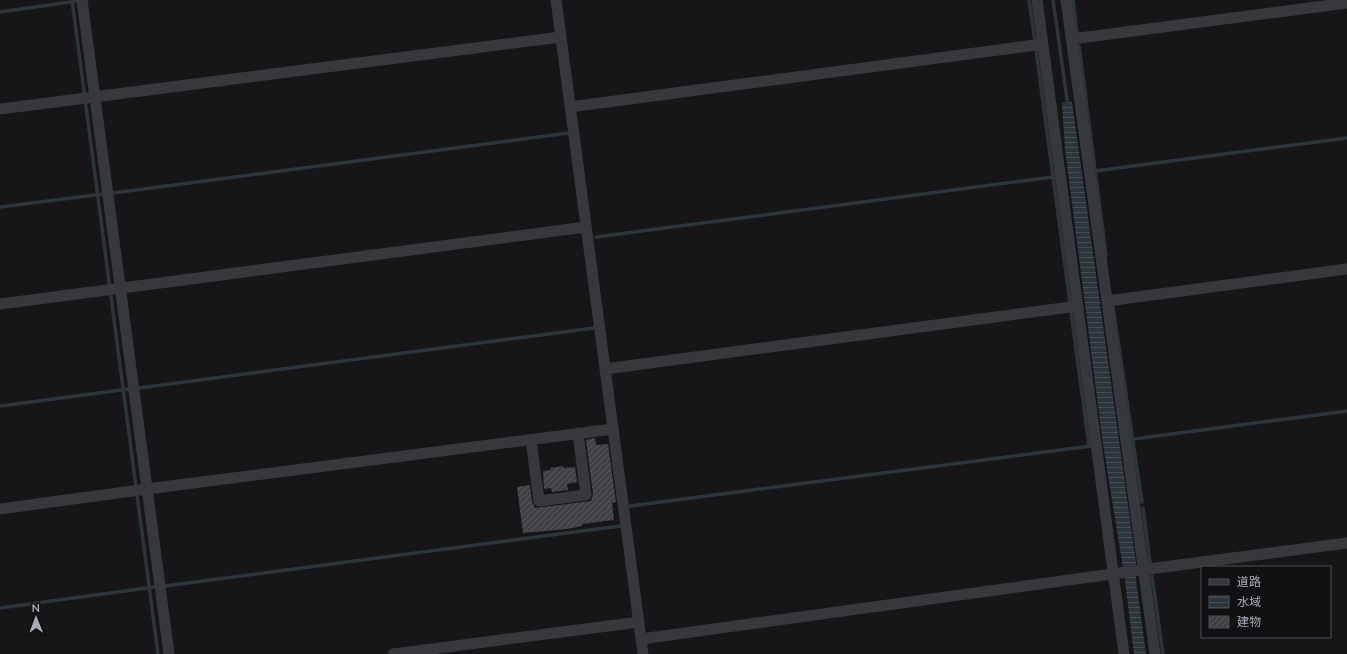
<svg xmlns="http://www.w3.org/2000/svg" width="1347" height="654" font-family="'Nunito Sans','Noto Sans JP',sans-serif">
<defs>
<pattern id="water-rules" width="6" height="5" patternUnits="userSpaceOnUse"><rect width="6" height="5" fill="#2c353c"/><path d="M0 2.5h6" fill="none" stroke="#485056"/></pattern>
<pattern id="building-hatch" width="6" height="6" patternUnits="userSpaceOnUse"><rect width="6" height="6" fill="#404145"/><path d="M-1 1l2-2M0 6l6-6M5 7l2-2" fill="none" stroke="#595a5e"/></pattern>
</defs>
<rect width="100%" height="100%" fill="#161618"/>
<path fill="url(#water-rules)" d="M1072,102L1136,563V580L1146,654H1134L1125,580L1103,444L1065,149L1062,103Z"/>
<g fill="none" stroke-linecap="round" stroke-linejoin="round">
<path stroke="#2c353c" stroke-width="3.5" d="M72,0L158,654
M1029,0L1035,42
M1053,0L1068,106
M1073,0L1077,34
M0,12L77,1
M1079,46L1106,255
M1036,50L1070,303
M1095,171L1347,138
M113,193L568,133
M0,207L103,194
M596,237L1053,177
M1113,307L1142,502
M1071,312L1089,446
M139,388L594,328
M0,406L129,389
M1134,439L1347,411
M630,506L1091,446
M1143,508L1150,563
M1152,576L1163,654
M165,586L620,526
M0,608L154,587"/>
</g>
<path fill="url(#building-hatch)" d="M595,438L596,445L608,444L616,502L612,503L614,520L582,524V526L567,529L523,533L517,487L530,485L532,502L535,508L591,501L593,494L586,440Z
M563,466V468L575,467L577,482L567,484L568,490L552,492L551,488L544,489L543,471L551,470L550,468Z"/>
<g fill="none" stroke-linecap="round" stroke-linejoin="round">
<path stroke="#37383d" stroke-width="11" d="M82,0L169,654
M556,0L643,654
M1037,0L1124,654
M1066,0L1155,654
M1072,39L1347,3
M570,107L1043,44
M0,109L561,37
M1107,301L1347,269
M0,304L586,227
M605,369L1078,306
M531,440L539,501L586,495L578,433
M0,509L147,489L613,429
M641,639L1141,570L1347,543
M393,654L639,622"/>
</g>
<rect x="1201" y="566" width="130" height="72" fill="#111113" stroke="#4d4f55"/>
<rect x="1209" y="579" width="20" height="6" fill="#37383d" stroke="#4d4f55"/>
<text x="1237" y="586" font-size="12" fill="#a8adb8">道路</text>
<rect x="1209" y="596" width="20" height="12" fill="url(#water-rules)" stroke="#4d4f55"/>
<text x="1237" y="606" font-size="12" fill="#a8adb8">水域</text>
<rect x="1209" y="616" width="20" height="12" fill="url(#building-hatch)" stroke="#4d4f55"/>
<text x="1237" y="626" font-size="12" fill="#a8adb8">建物</text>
<g transform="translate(36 618) rotate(359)" stroke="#111113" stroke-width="3" paint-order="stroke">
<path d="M0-3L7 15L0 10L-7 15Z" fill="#a8adb8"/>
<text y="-6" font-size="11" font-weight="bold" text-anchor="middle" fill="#a8adb8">N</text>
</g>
</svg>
